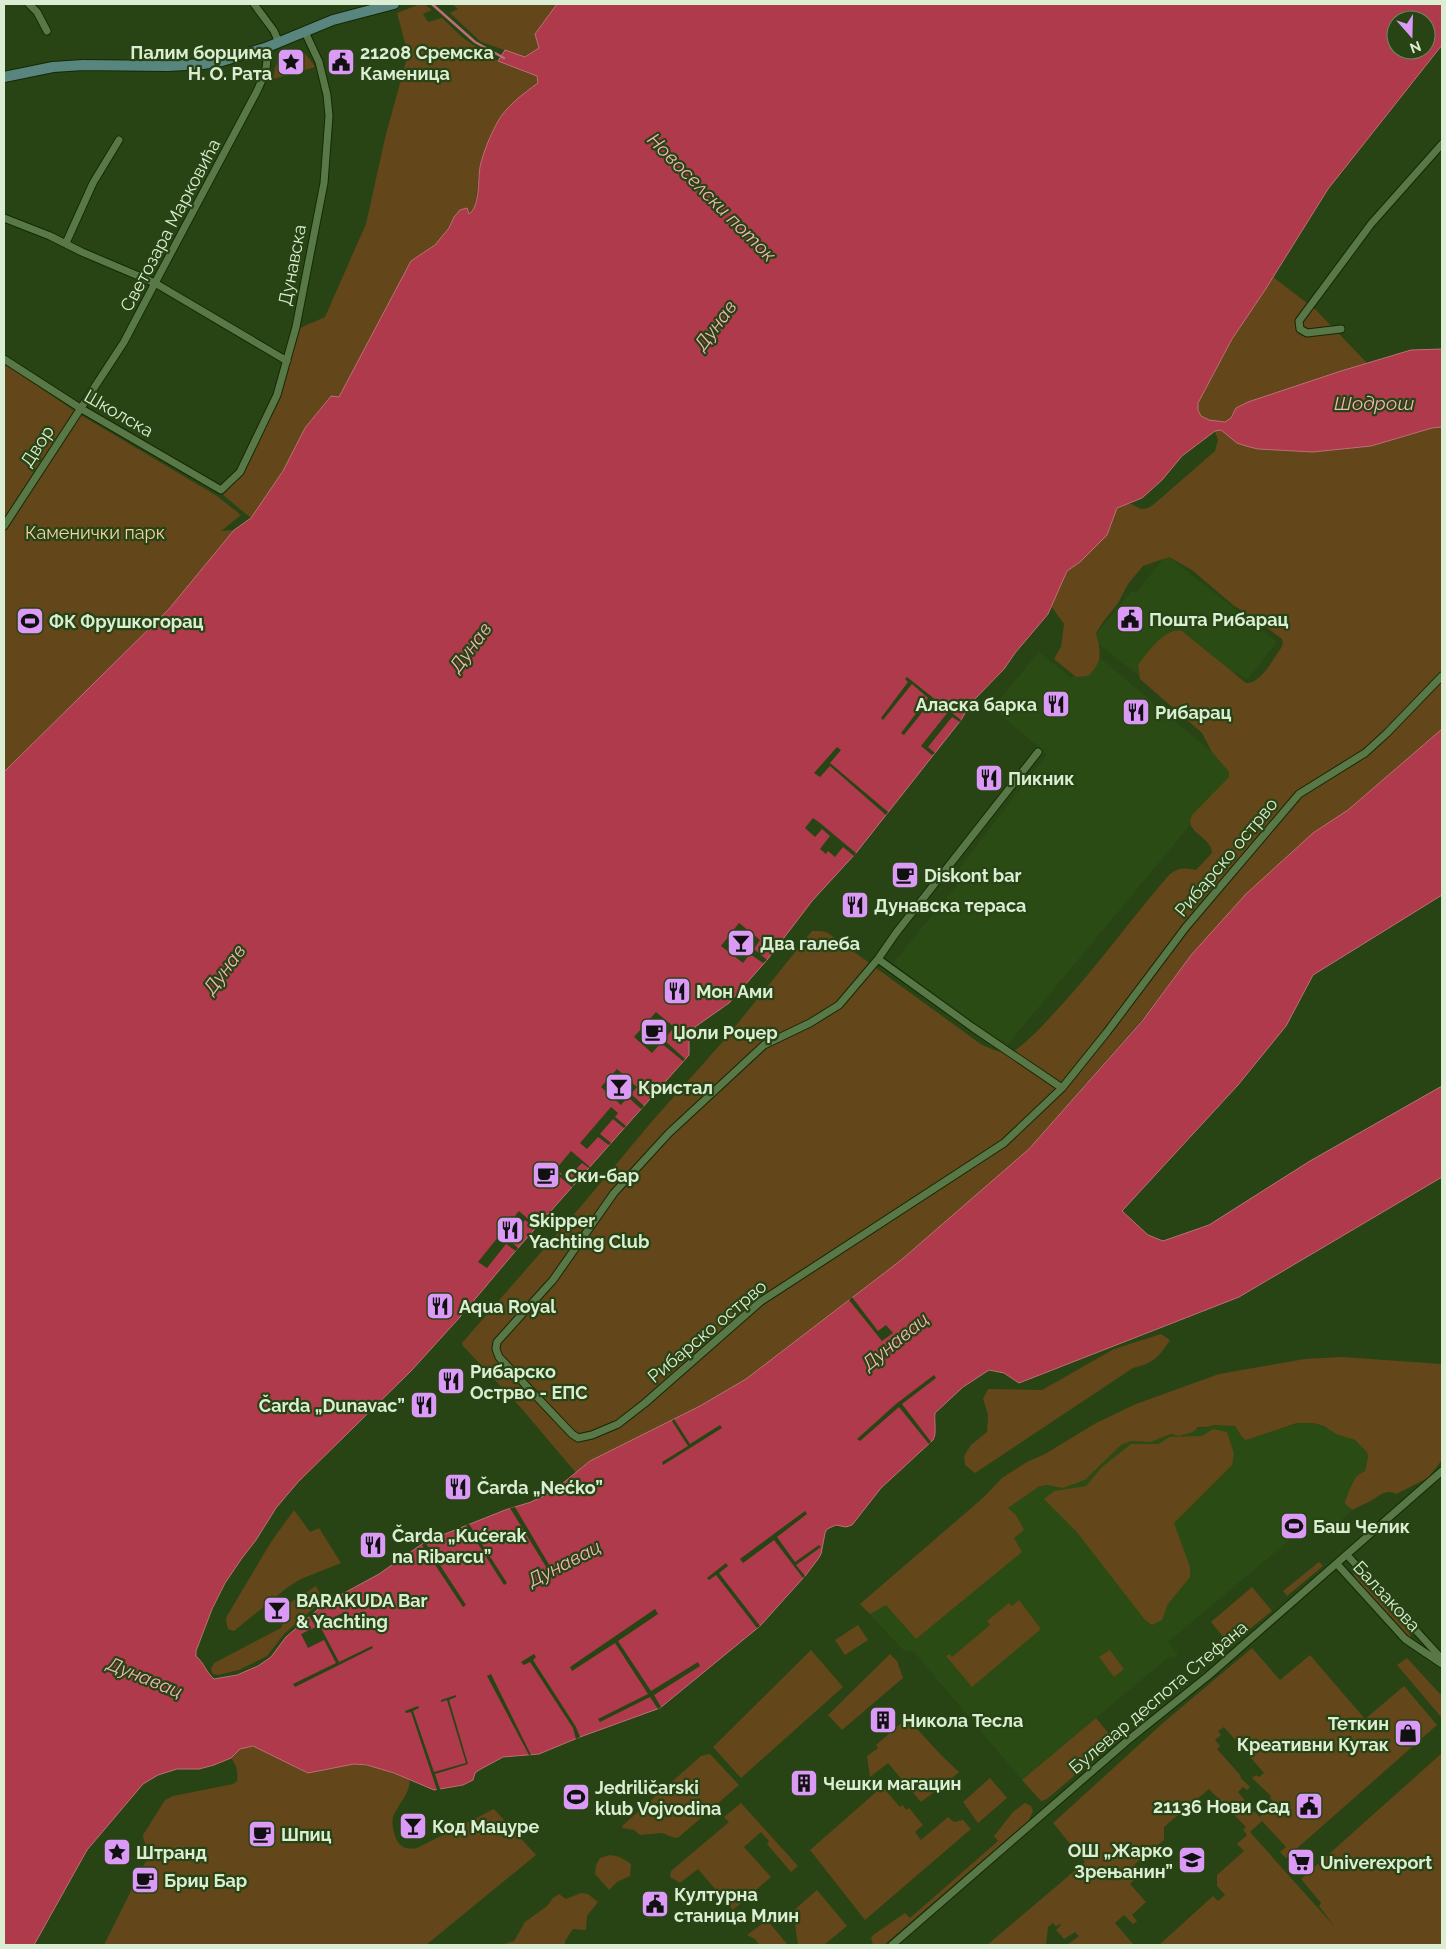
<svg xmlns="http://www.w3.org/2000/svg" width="1446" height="1949" font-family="Raleway,sans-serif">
<rect width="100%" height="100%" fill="#284415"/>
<path fill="#2a4b13" d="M1166,555L1277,642L1247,680L1236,672L1197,721L1092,639L1132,590L1136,593Z
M1039,652L1071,678L1093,652L1252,786L1191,824L1004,1049L893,963L961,880L955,874L1047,754L992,708Z
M1307,1422L1324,1426L1336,1434L1355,1440L1367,1452L1368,1457L1365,1471L1357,1476L1352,1489L1346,1496L1348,1507L1353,1510L1337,1524L1313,1532L1305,1527L1168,1642L1178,1654L1173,1659L1170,1656L1022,1780L914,1652L903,1650L860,1604L1038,1487L1046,1485L1063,1488L1085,1480L1121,1445L1131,1441L1142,1442L1214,1425L1235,1426L1246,1440L1263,1433Z"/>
<path fill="#634619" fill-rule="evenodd" d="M420,4H424L432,10L423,14L428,22L442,18L463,38L498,61L537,76L538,83L508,108L497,123L480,166L475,206L472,213L454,217L449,228L435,245L411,261L339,397L330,396L305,428L283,471L251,518L223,495L238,478L280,393L300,328L325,317L366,224L386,134L408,54L397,13Z
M452,4H557L535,34L539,48L525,57L481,42L450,13L458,9Z
M290,49C303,49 309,57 315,67L273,79C275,67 278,53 290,49Z
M1273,277L1316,310L1367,363L1341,371L1233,413C1229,426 1209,424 1201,415C1198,412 1198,407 1198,403L1232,339Z
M4,363L79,414L217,496L241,515L221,531L234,530L169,609L4,772Z
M1442,427V729L1348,810L1313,833L1246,894L1192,954L1146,1015L1029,1149L900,1261L746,1379L700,1406L590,1461L576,1473L522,1409L463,1346L462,1343L582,1205L654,1119L726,1038L812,931H822L828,933L982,1045L997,1051L1011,1053C1028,1042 1042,1026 1056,1011C1096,968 1130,920 1169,875C1179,867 1184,868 1196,870L1212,853C1212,836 1181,832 1193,814L1229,777V772L1212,752L1202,733L1140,679L1138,665C1148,652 1165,627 1182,631L1246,683C1261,684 1273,659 1281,648L1283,643L1282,639L1258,621L1233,605L1192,570L1169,557L1143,566L1128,584L1118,603L1103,622L1096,633C1101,652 1103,662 1088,676L1076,677L1054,659L1061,647L1064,624L1051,606L1067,571L1080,562L1110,526L1115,510C1136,492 1134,518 1153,505L1215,451L1218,440L1215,431L1221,430L1228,436L1246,446L1258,449L1313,452L1371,446L1432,428Z
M1161,1334L1170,1340C1159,1357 1154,1363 1133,1368L975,1473L965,1465L964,1456L971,1445L987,1432L988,1415L983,1399L988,1389L1042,1390L1114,1349Z
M1342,1357L1442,1364V1460L1428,1478L1396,1494C1386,1489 1381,1495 1372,1500C1366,1504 1360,1505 1353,1510L1348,1507L1345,1503C1345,1499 1354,1479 1357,1476C1359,1474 1362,1473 1365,1471L1368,1457L1367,1452L1355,1440L1336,1434L1324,1426L1313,1423H1297L1246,1440L1242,1437L1235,1426L1214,1425L1206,1427H1198L1193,1432L1179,1436L1171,1434L1151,1442L1131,1441L1121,1445L1085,1480L1063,1488L1046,1485L1038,1487L1008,1508L1016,1515L1024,1530L1014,1538L1022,1552L916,1639L886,1605L870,1614L860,1604L984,1497L1002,1478L1027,1462L1045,1454L1096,1423L1136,1404L1219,1374L1305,1359Z
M1213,1429L1227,1432L1234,1454L1232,1465L1174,1523L1190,1567V1577L1168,1604L1162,1620L1152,1625L1145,1620L1076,1531L1044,1499L1054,1491L1086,1486L1102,1467L1131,1444H1159L1169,1437L1202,1436Z
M294,1510L310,1532L319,1528L341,1563L301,1579L288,1587L234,1631L228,1629L226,1621L227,1616L271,1542Z
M1319,1562L1323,1566L1287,1596L1283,1591Z
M1355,1574L1391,1613L1410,1632L1411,1637H1408L1353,1575Z
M316,1586L323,1600L284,1634L267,1656L239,1670L218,1675L213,1674L211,1669L214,1663L281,1628L284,1621L281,1611L288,1604Z
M1252,1587L1272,1611L1230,1645L1211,1622Z
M1019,1600L1041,1629L972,1687L946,1656L949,1654L952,1657L990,1625L987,1621L1009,1603L1012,1606Z
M858,1625L868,1640L845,1655L835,1640Z
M1252,1648L1280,1680L1310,1655L1365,1719L1404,1686L1437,1725L1286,1858L1280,1852L1286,1847L1262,1821L1250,1832L1334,1926L1319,1906L1321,1903L1301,1879L1442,1753V1945H1159L1213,1896L1218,1901L1225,1895L1217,1886V1875L1244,1851L1237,1844L1247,1835L1243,1830L1246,1827L1209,1789L1164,1827V1840L1135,1864V1879L1130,1884L1146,1902L1132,1915L1137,1921L1133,1924L1124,1915L1115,1923L1134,1945H1067L1079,1936L1075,1932L1064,1939L1056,1930L1062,1924L1058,1925L1056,1927L1053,1923L1048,1927L1046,1945H987L1085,1862L1053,1823L1164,1722ZM1224,1727L1264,1773L1259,1777L1256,1775L1252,1778L1271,1796L1270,1798L1275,1804L1270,1809L1267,1806L1263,1809L1265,1812L1260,1817L1255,1812H1254L1238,1792L1243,1787L1247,1790L1250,1787L1240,1777L1241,1776L1217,1749L1220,1746L1215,1740L1221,1735L1218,1731Z
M811,1650L843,1687L741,1778L713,1747Z
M1110,1650L1124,1669L1114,1677L1099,1657Z
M890,1654L897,1661L903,1678L842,1730L828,1715Z
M1407,1658L1440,1694L1442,1693V1718L1397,1665Z
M907,1718L942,1756L959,1772L943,1786L938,1784V1789L921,1802L888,1763L870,1777L867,1756L878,1748L876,1745Z
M1096,1718L1115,1741L1047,1799L1041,1801L1022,1780Z
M246,1746L259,1748L308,1773L354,1764L376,1767L406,1778L410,1781C409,1795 398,1804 393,1817C391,1825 395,1842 402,1846C406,1849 412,1849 417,1848L494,1809L536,1855L426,1945H104L148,1857C150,1848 143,1843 143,1835L165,1800L173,1796L233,1784L237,1781C238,1771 237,1766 231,1758L240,1749Z
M710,1754L739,1785L679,1837L675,1838L662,1833L640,1835L634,1830L623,1828L622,1826L701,1756Z
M990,1778L1007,1798L978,1823L963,1802Z
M880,1784L900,1807L903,1805L906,1810L909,1808L923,1825L915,1832L921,1840L948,1817L954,1822L963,1820L971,1829L865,1920L810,1850L875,1793Z
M741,1803L798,1866L791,1872L767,1844L769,1841L761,1832L744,1847L771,1877L733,1910L698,1869L680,1883L670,1877L671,1871L729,1822L724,1817Z
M1025,1803L1031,1806L1033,1811L1029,1820L884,1945H873L871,1938L873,1935L905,1913L910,1918L998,1841L994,1836L1013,1812Z
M610,1855L620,1857L631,1864L630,1876L617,1882L609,1890L595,1874L596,1865L600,1858Z
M817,1890L847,1926L824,1945H798L793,1911Z
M581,1893L588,1894L598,1902L587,1916L586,1930L573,1929L565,1941V1945H500L514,1941L525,1922L547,1906L553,1898L559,1894L566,1899Z
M767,1920L788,1945H759L755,1939L747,1935Z"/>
<path fill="#ae3a4c" stroke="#bc7074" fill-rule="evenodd" d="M557,4H1442V45L1328,189L1265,290L1232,339L1198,403V410L1201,416L1209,420L1225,422L1231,418L1236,408L1248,402L1341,371L1411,350L1442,349V427L1432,428L1371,446L1313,452L1258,449L1246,446L1237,443L1221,430L1215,431L1182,456L1162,480L1142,498L1117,508L1107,535L1080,562L1067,571L1048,614L1015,653L1004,669L971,703L961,720L856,853L812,901L767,960L729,1003L695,1027L689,1042V1055L518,1248L460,1317L411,1371L298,1482L276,1508L256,1540L242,1558L225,1583L212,1609L196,1651V1656C204,1663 206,1672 214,1679L237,1675L258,1666L271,1657L286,1637L324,1604L379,1574L425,1542L505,1510L531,1502L552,1492L590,1461L700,1406L746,1379L900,1261L1029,1149L1143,1020L1192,954L1246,894L1313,833L1348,810L1442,729V895L1313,975L1286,1026L1238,1085L1122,1211L1148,1235L1163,1241L1209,1225L1310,1161L1442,1086V1177L1239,1297L1019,1383L1004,1373L989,1370L963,1387L935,1413C934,1422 937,1433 933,1440L881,1488L852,1525L846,1527L836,1525L827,1529L825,1533L821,1554L818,1559L805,1576L760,1626L660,1708L580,1737L539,1754L503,1757L479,1770L475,1773L473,1780L463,1785L434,1790L394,1773L367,1765L354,1764L308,1773L253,1746L240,1749L231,1758L214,1765L199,1769H177L158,1775L143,1784L87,1850L34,1945H4V772L169,609L234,530L251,518L283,471L305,428L331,396L339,397L411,261L435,245L449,228L454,217L460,210L467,208L469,214C480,207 478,179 480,167C483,153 490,136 497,123C506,106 523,94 538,83L537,76L498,61L505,50L525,57L539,48L535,34ZM1396,20H1426V50H1396Z"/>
<path fill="#284415" d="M907,677L961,720L960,722L952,717L928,747L935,753L932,755L921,746L948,712L932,700L904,735L901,733L928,698L912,684L883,720L881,718L908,682L905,679Z
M837,747L841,750L830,763L888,812L886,815L830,766L820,777L814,773Z
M813,818L820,823L856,853L854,856L843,847L835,857L828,851L826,854L820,849L830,836L822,829L815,837L805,828Z
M739,923L760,940L754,949L767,960L763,963L750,954L743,963L721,946Z
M656,1012L674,1027L664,1040L685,1059L683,1061L661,1043L652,1053L634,1037Z
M617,1069L637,1087L631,1094L644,1106L641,1109L628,1097L621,1105L601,1087Z
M611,1107L618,1113L615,1117L626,1126L624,1128L613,1119L600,1134L611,1143L609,1145L598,1137L587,1149L580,1143Z
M571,1151L590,1167L589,1168L582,1163L574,1171L581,1177L579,1179L571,1173L566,1179L574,1185L572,1187L560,1177L549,1189L532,1174L543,1161L561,1175L562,1174L556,1169Z
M519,1211L537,1227L536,1228L525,1220L509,1240L518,1248L516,1251L506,1244L487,1268L478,1262Z
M852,1297L878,1331L886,1325L893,1333L882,1341L849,1300Z
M934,1375L936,1378L902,1404L931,1442L929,1444L899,1407L860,1441L857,1439L896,1404Z
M674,1419L690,1444L720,1425L722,1428L663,1465L662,1462L688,1446L672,1421Z
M515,1507L551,1568L548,1570L510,1508Z
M805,1511L807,1514L777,1537L795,1562L819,1545L821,1547L796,1565L805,1576L803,1578L774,1540L743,1563L740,1559Z
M469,1524L507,1583L504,1585L466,1525Z
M425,1542L466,1605L463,1607L422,1545Z
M726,1563L728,1566L719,1573L760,1626L757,1628L716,1575L709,1580L707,1578Z
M655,1609L658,1614L618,1641L651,1691L698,1662L700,1666L654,1695L661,1707L660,1708L658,1709L650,1697L600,1722L598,1719L648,1694L615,1643L572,1671L570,1667Z
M313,1613L320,1624L343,1613L350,1627L347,1629L342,1618L321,1628L339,1662L372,1646L373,1648L295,1687L293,1684L336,1663L324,1640L308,1648L301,1634L316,1627L309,1616Z
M534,1654L536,1657L533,1660L576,1727L580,1737L576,1739L573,1728L530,1662L524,1665L521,1662Z
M491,1674L531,1755H529L487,1676Z
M456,1695V1697L449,1700L468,1764L435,1774L441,1792L438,1793L411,1712L406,1713L405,1711L418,1706L419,1708L413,1711L434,1772L466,1763L447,1700L441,1702V1700Z"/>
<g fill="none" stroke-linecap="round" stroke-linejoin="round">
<path stroke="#bc7074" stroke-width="2.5" d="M432,4L475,42L504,58"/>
<g stroke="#142905" stroke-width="9">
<path id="street" d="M29,4L37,12L47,31
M254,4L274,31L279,43
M4,218L50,236L82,252L155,283L287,361
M66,243L93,183L119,140
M1341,329L1307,333L1300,329L1299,321L1371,224L1442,144
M4,359L80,408L221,490L240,472L277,395L296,327L324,183L329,116L327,95L319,62L305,32
M4,526L124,342L155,283L256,93C264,76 270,66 265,48
M1038,752L896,933L878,959L972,1027L1062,1088
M878,959L839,1005L810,1023L764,1045L669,1133L614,1193L553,1280L497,1342L496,1349L499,1357L572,1434L578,1438L592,1435L618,1424L645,1403L760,1302L1004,1143L1062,1088L1107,1032L1186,927L1299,794L1365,753L1387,733L1442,676
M1347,1555L1442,1659
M1337,1564L1405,1639L1442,1664
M892,1945L1127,1741L1208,1676L1442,1471"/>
</g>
<g stroke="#142905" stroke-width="12">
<path id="secondary" d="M4,77L53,67L83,65L168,66L203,64L222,61L265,48L333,20L394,4"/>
</g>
<use href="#street" stroke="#597848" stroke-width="7"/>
<use href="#secondary" stroke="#59857f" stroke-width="10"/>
</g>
<defs>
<g id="sight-square" transform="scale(1.4375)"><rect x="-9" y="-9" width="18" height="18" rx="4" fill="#da9af6" stroke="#284415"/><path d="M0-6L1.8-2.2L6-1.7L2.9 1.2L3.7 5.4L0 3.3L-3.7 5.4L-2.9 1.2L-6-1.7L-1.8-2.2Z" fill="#111"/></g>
<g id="civic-square" transform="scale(1.4375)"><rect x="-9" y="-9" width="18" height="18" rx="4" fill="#da9af6" stroke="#284415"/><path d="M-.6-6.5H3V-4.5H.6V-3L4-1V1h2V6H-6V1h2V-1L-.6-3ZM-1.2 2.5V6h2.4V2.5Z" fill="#111"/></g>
<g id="stadium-square" transform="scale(1.4375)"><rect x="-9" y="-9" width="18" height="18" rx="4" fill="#da9af6" stroke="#284415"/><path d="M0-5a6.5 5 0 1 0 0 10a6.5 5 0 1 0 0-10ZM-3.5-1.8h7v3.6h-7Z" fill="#111"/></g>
<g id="restaurant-square" transform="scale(1.4375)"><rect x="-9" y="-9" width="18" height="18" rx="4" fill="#da9af6" stroke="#284415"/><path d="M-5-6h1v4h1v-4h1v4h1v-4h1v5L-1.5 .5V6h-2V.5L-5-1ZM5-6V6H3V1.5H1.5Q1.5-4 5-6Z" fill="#111"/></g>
<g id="cafe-square" transform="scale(1.4375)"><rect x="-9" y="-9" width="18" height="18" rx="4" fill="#da9af6" stroke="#284415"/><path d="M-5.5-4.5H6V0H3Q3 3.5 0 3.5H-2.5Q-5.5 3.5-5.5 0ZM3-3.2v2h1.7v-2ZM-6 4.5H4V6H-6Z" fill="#111"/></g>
<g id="bar-square" transform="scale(1.4375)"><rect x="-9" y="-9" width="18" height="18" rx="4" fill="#da9af6" stroke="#284415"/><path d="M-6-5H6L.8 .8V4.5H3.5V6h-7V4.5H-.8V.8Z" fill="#111"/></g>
<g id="building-square" transform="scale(1.4375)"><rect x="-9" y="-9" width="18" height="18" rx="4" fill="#da9af6" stroke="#284415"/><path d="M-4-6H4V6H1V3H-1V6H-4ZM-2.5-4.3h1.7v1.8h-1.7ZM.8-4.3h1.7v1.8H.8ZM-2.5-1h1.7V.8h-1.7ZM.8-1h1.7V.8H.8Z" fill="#111"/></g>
<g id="shop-square" transform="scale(1.4375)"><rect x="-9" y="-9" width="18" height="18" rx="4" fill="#da9af6" stroke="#284415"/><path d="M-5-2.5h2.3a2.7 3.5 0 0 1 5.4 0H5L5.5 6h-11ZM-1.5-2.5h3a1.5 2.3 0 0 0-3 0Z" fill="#111"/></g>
<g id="school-square" transform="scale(1.4375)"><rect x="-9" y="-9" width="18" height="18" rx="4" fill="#da9af6" stroke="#284415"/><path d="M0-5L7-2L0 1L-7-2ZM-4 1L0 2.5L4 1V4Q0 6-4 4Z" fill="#111"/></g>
<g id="supermarket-square" transform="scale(1.4375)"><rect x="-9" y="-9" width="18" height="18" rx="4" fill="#da9af6" stroke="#284415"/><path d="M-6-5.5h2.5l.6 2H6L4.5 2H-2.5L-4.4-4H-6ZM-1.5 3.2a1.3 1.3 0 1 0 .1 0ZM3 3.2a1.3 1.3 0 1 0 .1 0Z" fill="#111"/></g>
</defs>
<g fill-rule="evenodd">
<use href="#sight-square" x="291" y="62"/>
<use href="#civic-square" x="341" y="62"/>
<use href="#civic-square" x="1130" y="619"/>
<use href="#stadium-square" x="30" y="621"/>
<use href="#restaurant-square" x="1056" y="704"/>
<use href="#restaurant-square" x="1136" y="712"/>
<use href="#restaurant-square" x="989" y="778"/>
<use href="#cafe-square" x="905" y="875"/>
<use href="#restaurant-square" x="855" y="905"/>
<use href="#bar-square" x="741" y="943"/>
<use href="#restaurant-square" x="677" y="991"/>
<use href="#cafe-square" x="654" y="1032"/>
<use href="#bar-square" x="619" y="1087"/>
<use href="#cafe-square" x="546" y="1175"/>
<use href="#restaurant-square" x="510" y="1230"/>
<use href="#restaurant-square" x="440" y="1306"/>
<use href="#restaurant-square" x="451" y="1381"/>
<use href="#restaurant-square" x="424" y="1405"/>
<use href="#restaurant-square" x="458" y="1487"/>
<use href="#stadium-square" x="1294" y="1526"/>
<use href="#restaurant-square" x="373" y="1545"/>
<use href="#bar-square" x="277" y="1610"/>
<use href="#building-square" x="883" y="1720"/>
<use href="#shop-square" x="1408" y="1733"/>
<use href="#building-square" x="804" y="1783"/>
<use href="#stadium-square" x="576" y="1797"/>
<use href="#civic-square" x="1309" y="1806"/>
<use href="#bar-square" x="413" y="1826"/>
<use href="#cafe-square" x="262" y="1834"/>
<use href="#sight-square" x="117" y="1852"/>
<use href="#school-square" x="1192" y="1860"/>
<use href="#supermarket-square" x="1301" y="1862"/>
<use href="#cafe-square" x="145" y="1880"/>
<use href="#civic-square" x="655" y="1904"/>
</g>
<g text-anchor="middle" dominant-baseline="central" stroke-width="4.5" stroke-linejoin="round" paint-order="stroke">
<g font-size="18" font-weight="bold" fill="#dbedd2" stroke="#284415" text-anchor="start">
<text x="272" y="52" text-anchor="end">Палим борцима<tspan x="272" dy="21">Н. О. Рата</tspan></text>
<text x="360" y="52">21208 Сремска<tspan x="360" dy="21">Каменица</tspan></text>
<text x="1149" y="619">Пошта Рибарац</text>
<text x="49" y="621">ФК Фрушкогорац</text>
<text x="1037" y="704" text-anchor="end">Аласка барка</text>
<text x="1155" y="712">Рибарац</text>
<text x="1008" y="778">Пикник</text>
<text x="924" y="875">Diskont bar</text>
<text x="874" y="905">Дунавска тераса</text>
<text x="760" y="943">Два галеба</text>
<text x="696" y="991">Мон Ами</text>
<text x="673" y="1032">Џоли Роџер</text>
<text x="638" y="1087">Кристал</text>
<text x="565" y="1175">Ски-бар</text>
<text x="529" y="1220">Skipper<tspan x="529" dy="21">Yachting Club</tspan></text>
<text x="459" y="1306">Aqua Royal</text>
<text x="470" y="1371">Рибарско<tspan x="470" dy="21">Острво - ЕПС</tspan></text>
<text x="405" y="1405" text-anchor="end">Čarda „Dunavac”</text>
<text x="477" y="1487">Čarda „Nećko”</text>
<text x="1313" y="1526">Баш Челик</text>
<text x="392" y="1535">Čarda „Kućerak<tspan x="392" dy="21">na Ribarcu”</tspan></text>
<text x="296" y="1600">BARAKUDA Bar<tspan x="296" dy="21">&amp; Yachting</tspan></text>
<text x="902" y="1720">Никола Тесла</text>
<text x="1389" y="1723" text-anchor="end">Теткин<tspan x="1389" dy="21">Креативни Кутак</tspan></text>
<text x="823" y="1783">Чешки магацин</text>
<text x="595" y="1787">Jedriličarski<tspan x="595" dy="21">klub Vojvodina</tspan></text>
<text x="1290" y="1806" text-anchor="end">21136 Нови Сад</text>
<text x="432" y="1826">Код Мацуре</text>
<text x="281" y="1834">Шпиц</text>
<text x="1173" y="1850" text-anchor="end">ОШ „Жарко<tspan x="1173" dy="21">Зрењанин”</tspan></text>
<text x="136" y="1852">Штранд</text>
<text x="1320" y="1862">Univerexport</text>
<text x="164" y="1880">Бриџ Бар</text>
<text x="674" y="1894">Културна<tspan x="674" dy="21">станица Млин</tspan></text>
</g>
<g font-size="18" fill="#dbedd2" stroke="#284415">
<text transform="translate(170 225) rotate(-62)">Светозара Марковића</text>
<text transform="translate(292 265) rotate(-79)">Дунавска</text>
<text transform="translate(119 413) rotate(30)">Школска</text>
<text transform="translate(37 446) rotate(-57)">Двор</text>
<text transform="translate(1226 857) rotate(-50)">Рибарско острво</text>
<text transform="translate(707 1331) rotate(-40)">Рибарско острво</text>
<text transform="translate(1387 1596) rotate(47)">Балзакова</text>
<text transform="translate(1158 1697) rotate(-40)">Булевар деспота Стефана</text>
</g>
<g font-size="18" fill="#f6d3a5" stroke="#284415">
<text x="95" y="532">Каменички парк</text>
</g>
<g font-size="19" font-style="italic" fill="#f2b4b8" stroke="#284415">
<text transform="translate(712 197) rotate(45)">Новоселски поток</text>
<text transform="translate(715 325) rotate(-53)">Дунав</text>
<text x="1374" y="403">Шодрош</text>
<text transform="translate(470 647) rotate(-53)">Дунав</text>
<text transform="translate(224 969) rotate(-53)">Дунав</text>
<text transform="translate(895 1341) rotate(-39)">Дунавац</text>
<text transform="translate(564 1563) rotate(-27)">Дунавац</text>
<text transform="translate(145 1677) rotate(22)">Дунавац</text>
</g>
</g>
<rect width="1446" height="1949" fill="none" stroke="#dbedd2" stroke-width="10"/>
<g transform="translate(1411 35) rotate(160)"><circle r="24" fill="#284415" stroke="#708861"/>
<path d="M0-4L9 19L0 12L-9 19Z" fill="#da9af6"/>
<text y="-8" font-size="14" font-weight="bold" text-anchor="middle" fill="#dbedd2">N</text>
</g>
</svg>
